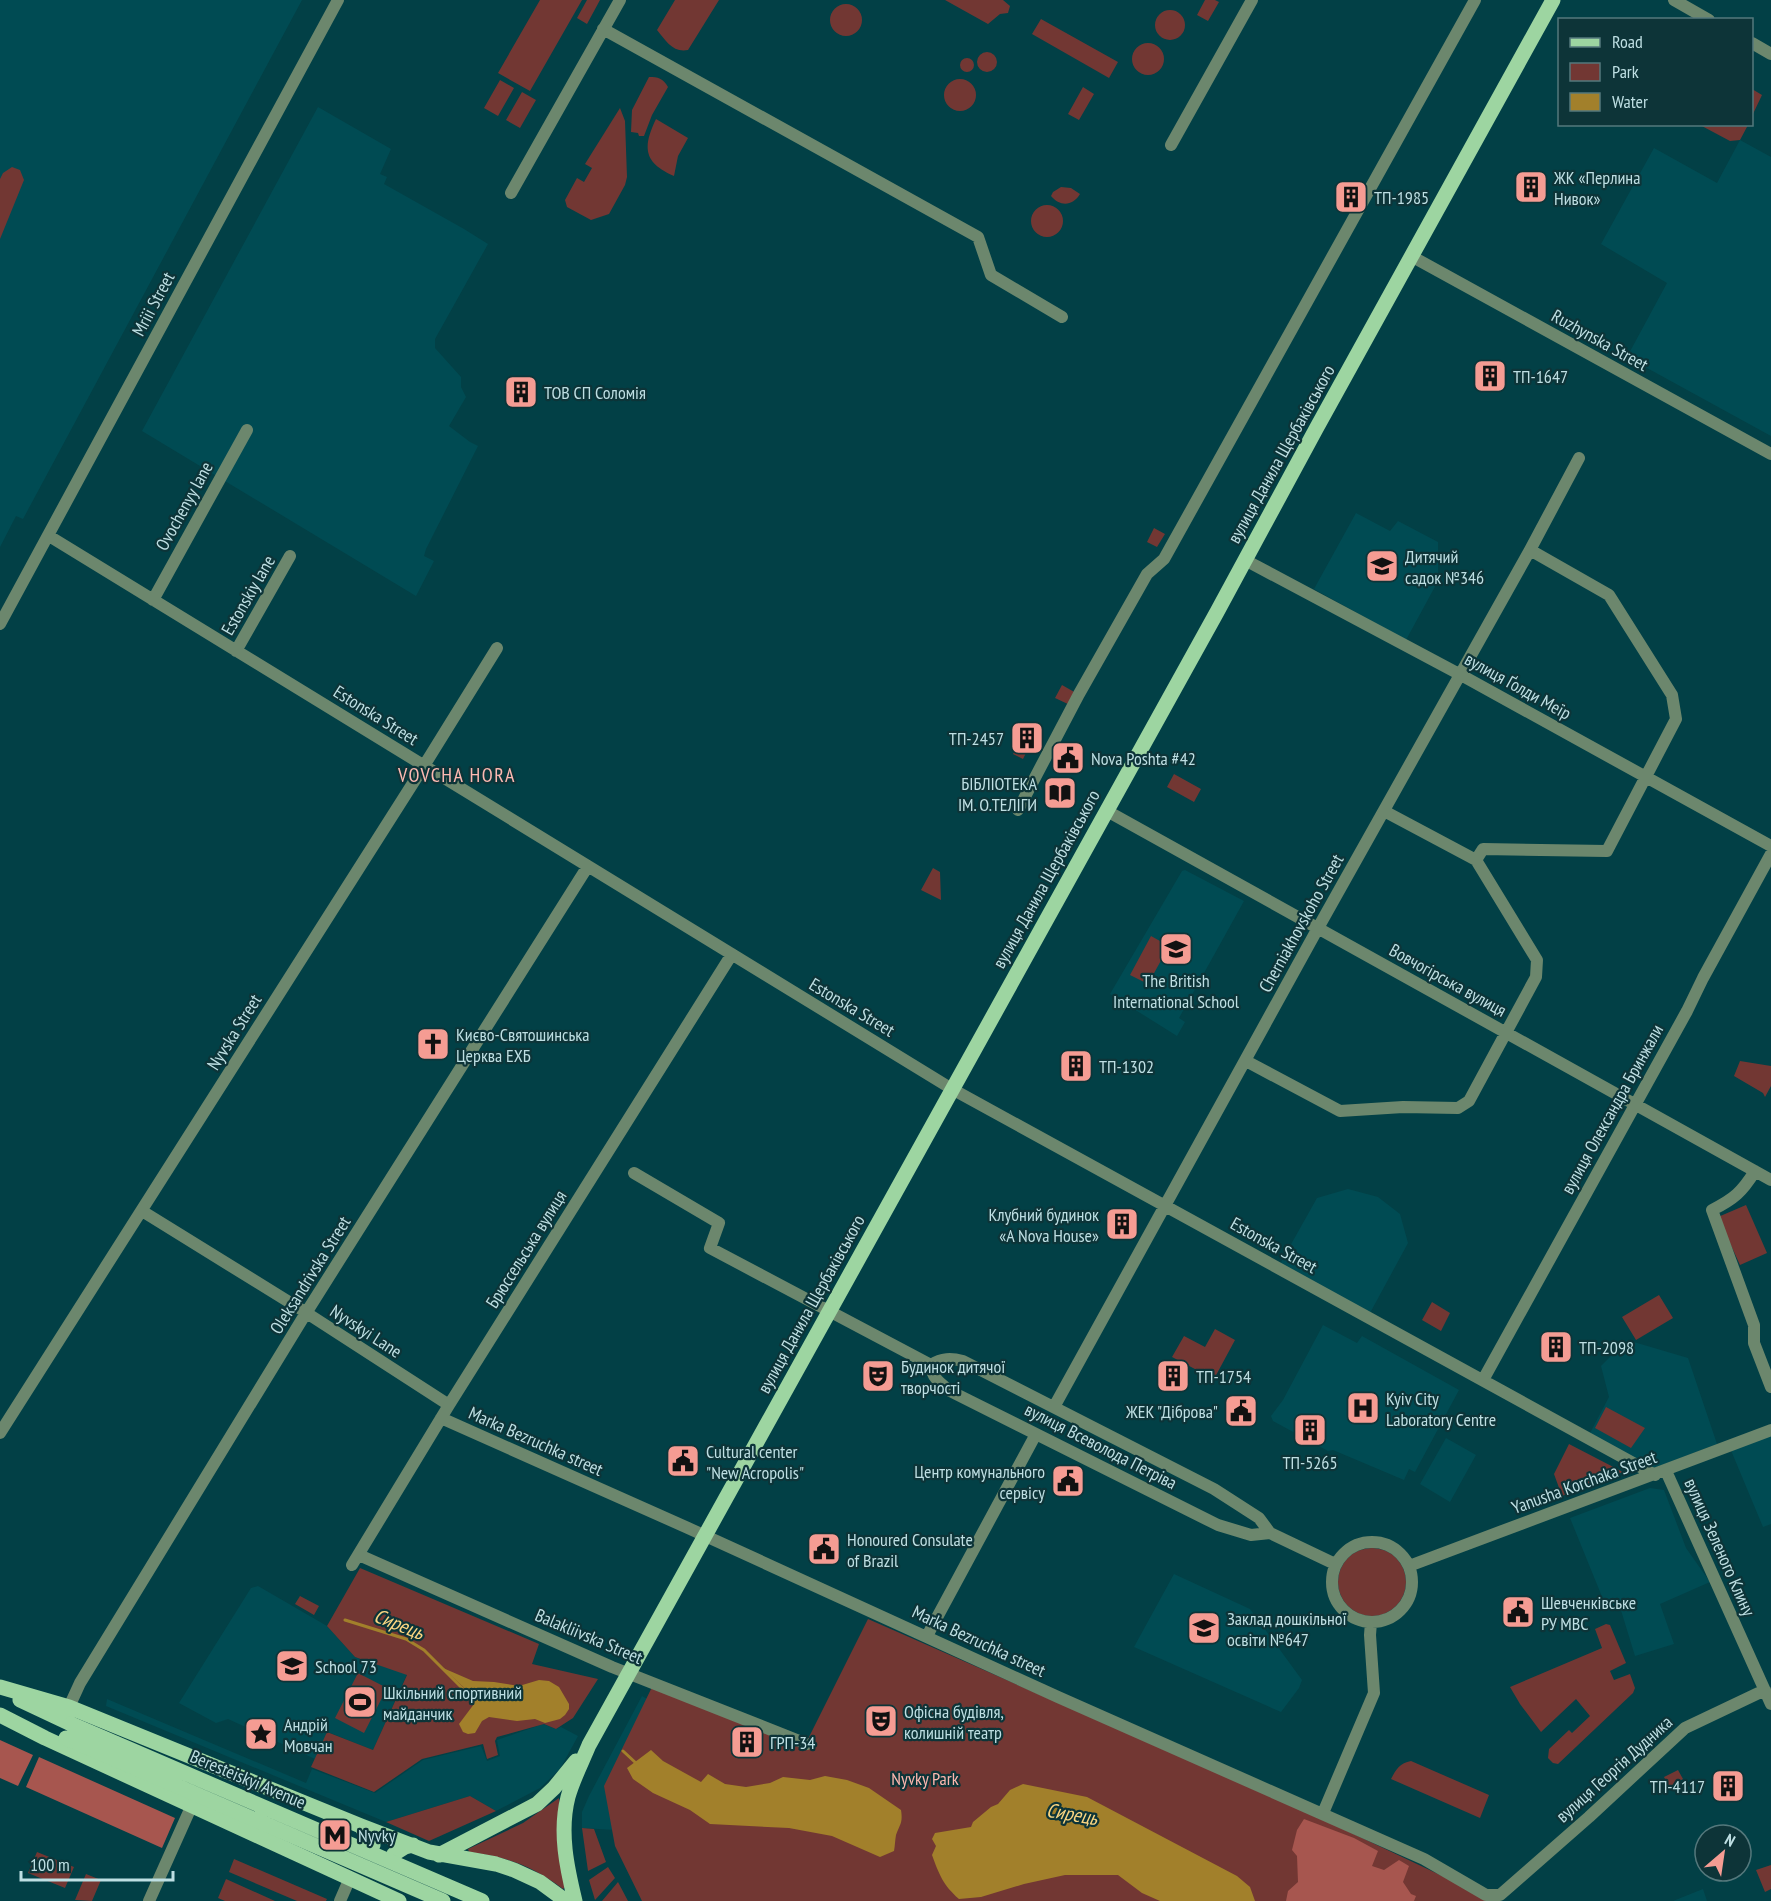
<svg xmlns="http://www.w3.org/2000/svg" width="1771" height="1901" font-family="'PT Sans Narrow',sans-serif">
<rect width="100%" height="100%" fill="#024046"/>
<path fill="#004b53" d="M0,0H302L23,519L16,516L0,547Z
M318,107L391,149L380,174L387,177L384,184L464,229L488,244L435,339V348L461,377V387L466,397L449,426L470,442L478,446L426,549L424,556L434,561L416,596L142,431Z
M1740,140L1771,157V436L1627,357L1667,283L1601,244L1654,148L1717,183Z
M1356,513L1390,531L1398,521L1438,542V581L1406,640L1314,589Z
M1185,870L1244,901L1179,1018L1185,1022L1177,1036L1110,994L1182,871Z
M1348,1189L1378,1197L1400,1214L1408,1243L1370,1313L1280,1264L1317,1198Z
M1323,1325L1357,1343L1362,1336L1459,1390L1415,1472L1409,1469L1404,1480L1333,1450L1328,1451L1273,1421L1271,1416L1283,1400Z
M1627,1340L1688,1358L1717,1444L1654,1468L1589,1435L1609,1397L1601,1366Z
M1771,1432V1524L1763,1527L1730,1448Z
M1446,1438L1476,1455L1450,1502L1420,1484Z
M1650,1488L1664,1490L1686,1548L1710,1582L1660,1604L1674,1644L1635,1656L1620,1607L1607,1609L1570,1518Z
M1174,1574L1250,1609L1302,1680L1299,1688L1281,1712L1134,1647Z
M258,1586L327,1626L355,1657L407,1674L373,1750L328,1732L315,1759L228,1719L216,1723L179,1703L251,1588Z
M642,1696L657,1705L615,1830L582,1828V1812L589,1796Z
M107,1699L306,1783L312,1769L375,1793L423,1760L481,1746L487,1761L500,1756L497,1740L543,1724L556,1729L561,1727L578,1736L560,1769L540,1788L496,1811L470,1796L386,1822L106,1706Z
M1703,1889L1707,1901H1673Z"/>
<path fill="#723733" d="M540,0H582L530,91L498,73Z
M587,0H600L587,24L577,18Z
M675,0H719L688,50C673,53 666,41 657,30Z
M945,0H1003L1010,6L1008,13L1000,14L988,24Z
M1205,0H1215L1219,2L1208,21L1197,15Z
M830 20a16 16 0 1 1 32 0a16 16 0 1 1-32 0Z
M1155 25a15 15 0 1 1 30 0a15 15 0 1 1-30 0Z
M1041,19L1118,62L1109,78L1032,34Z
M1132 59a16 16 0 1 1 32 0a16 16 0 1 1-32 0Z
M977 62a10 10 0 1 1 20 0a10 10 0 1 1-20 0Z
M960 65a7 7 0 1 1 14 0a7 7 0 1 1-14 0Z
M649,77C658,77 663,78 668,87L652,115L644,136H639L638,133L631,132L632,110Z
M944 95a16 16 0 1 1 32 0a16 16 0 1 1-32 0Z
M500,80L514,88L498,116L484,108Z
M1083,87L1094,94L1079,120L1068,114Z
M1752,89L1762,95L1752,116Z
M522,92L536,100L520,128L506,120Z
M620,108L625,121L627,177L625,185L609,214L591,220L567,207L565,200L577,178L584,182L592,168L585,164Z
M656,119L688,138L678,156L674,176C644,163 642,148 656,119Z
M1700,125H1748L1740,140L1730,141Z
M12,167L20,170L24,180L0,239V179L3,173Z
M1061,187L1071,188L1080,194C1073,206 1060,207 1051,196L1053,192Z
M1031 221a16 16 0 1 1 32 0a16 16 0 1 1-32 0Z
M1154,528L1165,534L1157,547L1147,542Z
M1062,685L1076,693L1070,705L1055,698Z
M1020,741L1029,747L1023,759L1013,754Z
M1174,774L1201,789L1194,802L1167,787Z
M933,868L940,872L941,900L921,890Z
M1151,936L1169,946L1148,984L1130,975Z
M1740,1061L1771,1066V1086L1765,1097L1763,1093L1734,1076Z
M1746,1205L1767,1253L1740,1265L1718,1217Z
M1659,1295L1673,1318L1636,1340L1622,1317Z
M1432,1302L1450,1313L1441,1331L1422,1320Z
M1215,1329L1235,1340L1214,1379L1172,1357L1184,1336L1205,1347Z
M1606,1407L1645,1428L1631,1448L1595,1428Z
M1569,1444L1623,1472L1562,1496L1554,1474Z
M1338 1582a34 34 0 1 1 68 0a34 34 0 1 1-68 0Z
M360,1568L539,1644L532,1664L598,1679L573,1718L556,1729L544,1724L497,1737L495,1741L498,1755L487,1759L483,1744L422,1759L374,1792L311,1767L327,1732L373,1750L407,1675L355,1657L327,1626Z
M300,1596L319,1606L314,1615L295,1604Z
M868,1619L1322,1819L1495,1901H642L615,1846L604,1786L653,1685L805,1745Z
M1606,1624L1610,1625L1626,1663L1610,1671L1614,1680L1630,1674L1635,1688L1633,1693L1558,1764L1553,1763L1548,1758L1549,1749L1569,1730L1572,1733L1590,1716L1576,1699L1541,1732L1520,1704L1510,1687L1602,1648L1595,1629Z
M358,1673L387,1688L364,1733L335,1718Z
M1411,1761L1489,1795L1480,1818L1391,1779C1396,1769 1400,1763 1411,1761Z
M1678,1770L1683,1779L1669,1787L1664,1777Z
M470,1796L496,1811L429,1841L386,1822Z
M559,1798L565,1887L563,1889C532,1865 506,1857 469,1852L468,1849L523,1823Z
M582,1828L594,1829L606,1862L588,1871Z
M37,1852L74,1867L65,1888L28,1873Z
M234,1859L327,1899L326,1901H297L229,1872Z
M1771,1865V1889L1765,1892L1756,1870Z
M608,1867L615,1878L595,1900L589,1880Z
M86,1874L101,1880L92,1901L75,1900Z
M226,1879L275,1901H225L218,1898Z
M618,1882L628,1901H602Z"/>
<path fill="#a7564f" d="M0,1740L33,1755L18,1786L0,1778Z
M39,1757L175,1818L162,1848L26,1787Z
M1304,1819L1354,1838L1378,1851L1372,1866L1384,1870L1399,1860L1409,1866L1403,1882L1411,1894L1416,1896L1414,1901H1286L1288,1891L1298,1882L1297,1856L1292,1850L1297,1830Z"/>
<path fill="#a2802b" d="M443,1668L473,1681L494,1682L519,1686L539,1680L549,1681L559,1687L569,1704V1709L565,1715L560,1719L545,1723L535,1719L517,1721L489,1717L482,1721L475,1733L468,1734L463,1732L459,1724L474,1704L473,1696Z
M651,1750L663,1761L701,1782L708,1774L725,1784L746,1787L770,1783L783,1777L810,1780L825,1776L847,1780L869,1788L901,1810C903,1823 900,1824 896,1835C895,1840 895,1846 894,1851L880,1857L832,1836L789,1828L710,1824L690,1810L653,1793L633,1779L627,1768Z
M1023,1784L1087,1797L1237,1876L1250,1887L1255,1901H1160L1142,1893L1118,1875H1065L1024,1884L981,1897L959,1899C943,1885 939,1874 932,1855L936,1846L932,1839L935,1833L971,1827L973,1822L991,1807L998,1804L1010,1790Z"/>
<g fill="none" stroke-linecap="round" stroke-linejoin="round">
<path stroke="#a2802b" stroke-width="3" d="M345,1620L406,1639L424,1650L475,1701
M623,1751L637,1764"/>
<path stroke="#6c876d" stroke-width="12" d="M1674,0L1709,20
M603,29L978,237L991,275L1062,317
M1752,43L1771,54
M1171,145L1252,0
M511,193L620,0
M1411,256L1771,454
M49,536L952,1089L1655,1475
M1245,560L1461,675L1771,846
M153,600L247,430
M0,624L338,0
M236,651L290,556
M1018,810L1079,694L1147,574L1164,559L1475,0
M1107,811L1771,1180
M1476,860L1483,849L1607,851L1676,719L1672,695L1609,595L1530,550
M1246,1061L1340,1111L1403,1107L1458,1108L1469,1101L1536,977L1537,960L1476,860L1384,811
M1755,1171C1742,1192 1734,1199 1712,1210L1754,1325V1343L1771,1387
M634,1173L719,1223L710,1248L931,1365
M142,1211L302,1310L449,1405
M931,1365C942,1358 951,1358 963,1361L1214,1489L1259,1518L1270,1533L1335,1564
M931,1365C931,1377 941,1384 950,1391L1218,1525L1251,1535L1270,1533
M1483,1380L1687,1011L1703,978L1771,854
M1054,1407L1318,928L1530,550L1579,458
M441,1418L688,1528L1058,1697L1424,1859L1486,1895H1500L1589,1817L1685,1728L1765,1690
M0,1433L422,769L497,648
M1666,1471L1771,1704
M1332 1582a40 40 0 1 1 80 0a40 40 0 1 1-80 0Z
M359,1555L612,1667L807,1744
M352,1565L449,1405L732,954
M1409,1566L1771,1430
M927,1636L1036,1434
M69,1707L80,1683L306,1313L588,866
M1323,1813L1374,1693L1370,1635L1371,1622
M149,1901L192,1805
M340,1901L350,1878"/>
<path stroke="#9dd5a1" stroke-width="15" d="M0,1687L69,1707L361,1826L429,1852L496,1864L514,1870L540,1882L566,1901
M20,1700L71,1724
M0,1715L45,1738L399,1901
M361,1826L373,1845
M394,1854L405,1847L413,1845
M439,1855L537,1804L554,1788L576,1761
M575,1901C567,1868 559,1832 568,1797C573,1779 582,1762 589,1745L1217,612L1316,429L1553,0"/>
<path stroke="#9dd5a1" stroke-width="15" d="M71,1724L482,1901
M66,1738L443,1901"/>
</g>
<defs>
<g id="building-square" transform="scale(1.725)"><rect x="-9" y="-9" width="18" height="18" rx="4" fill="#f59c93" stroke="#0d3438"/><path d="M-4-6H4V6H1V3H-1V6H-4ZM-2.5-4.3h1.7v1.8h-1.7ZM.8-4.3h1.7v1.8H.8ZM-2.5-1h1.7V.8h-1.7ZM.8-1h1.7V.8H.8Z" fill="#111"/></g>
<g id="school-square" transform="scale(1.725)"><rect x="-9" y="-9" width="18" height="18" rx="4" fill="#f59c93" stroke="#0d3438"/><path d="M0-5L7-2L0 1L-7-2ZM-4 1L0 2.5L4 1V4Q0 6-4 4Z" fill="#111"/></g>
<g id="civic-square" transform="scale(1.725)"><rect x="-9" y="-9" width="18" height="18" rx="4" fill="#f59c93" stroke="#0d3438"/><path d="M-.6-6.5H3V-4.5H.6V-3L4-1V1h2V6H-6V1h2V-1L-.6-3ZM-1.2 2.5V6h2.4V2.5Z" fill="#111"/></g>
<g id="library-square" transform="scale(1.725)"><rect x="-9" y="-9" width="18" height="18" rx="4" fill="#f59c93" stroke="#0d3438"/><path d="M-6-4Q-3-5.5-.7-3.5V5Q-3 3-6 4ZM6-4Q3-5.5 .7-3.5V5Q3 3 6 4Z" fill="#111"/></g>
<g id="church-square" transform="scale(1.725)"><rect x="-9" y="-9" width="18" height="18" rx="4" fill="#f59c93" stroke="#0d3438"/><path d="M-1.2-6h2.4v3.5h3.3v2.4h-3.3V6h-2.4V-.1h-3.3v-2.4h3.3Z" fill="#111"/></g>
<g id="theatre-square" transform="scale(1.725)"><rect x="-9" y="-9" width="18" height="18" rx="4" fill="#f59c93" stroke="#0d3438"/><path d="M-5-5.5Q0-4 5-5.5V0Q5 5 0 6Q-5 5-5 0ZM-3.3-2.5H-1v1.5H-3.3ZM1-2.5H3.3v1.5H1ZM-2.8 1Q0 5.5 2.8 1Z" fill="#111"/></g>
<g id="hospital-square" transform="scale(1.725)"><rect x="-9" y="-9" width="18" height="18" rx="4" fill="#f59c93" stroke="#0d3438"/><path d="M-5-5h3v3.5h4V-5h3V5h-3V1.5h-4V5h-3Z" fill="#111"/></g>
<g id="stadium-square" transform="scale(1.725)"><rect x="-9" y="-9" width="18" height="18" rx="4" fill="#f59c93" stroke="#0d3438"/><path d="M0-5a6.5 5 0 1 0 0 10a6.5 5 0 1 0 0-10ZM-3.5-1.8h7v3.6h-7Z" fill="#111"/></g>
<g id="sight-square" transform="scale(1.725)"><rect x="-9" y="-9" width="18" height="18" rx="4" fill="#f59c93" stroke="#0d3438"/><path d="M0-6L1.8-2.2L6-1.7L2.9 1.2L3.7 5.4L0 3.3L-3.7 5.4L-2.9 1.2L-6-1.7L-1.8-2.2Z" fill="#111"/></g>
<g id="metro-square" transform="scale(1.725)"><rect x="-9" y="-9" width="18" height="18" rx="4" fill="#f59c93" stroke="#0d3438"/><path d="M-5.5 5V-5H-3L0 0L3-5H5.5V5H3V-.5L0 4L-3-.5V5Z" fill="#111"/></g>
</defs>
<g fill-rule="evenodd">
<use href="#building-square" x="1531" y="187"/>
<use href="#building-square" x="1351" y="197"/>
<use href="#building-square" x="1490" y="376"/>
<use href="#building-square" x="521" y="392"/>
<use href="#school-square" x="1382" y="566"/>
<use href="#building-square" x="1027" y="738"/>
<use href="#civic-square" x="1068" y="758"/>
<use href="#library-square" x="1060" y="793"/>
<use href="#school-square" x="1176" y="949"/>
<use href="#church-square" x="433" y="1044"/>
<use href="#building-square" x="1076" y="1066"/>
<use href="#building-square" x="1122" y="1224"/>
<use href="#building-square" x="1556" y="1347"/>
<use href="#theatre-square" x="878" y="1376"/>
<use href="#building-square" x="1173" y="1376"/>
<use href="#hospital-square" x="1363" y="1408"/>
<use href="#civic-square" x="1241" y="1411"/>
<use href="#building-square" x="1310" y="1430"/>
<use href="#civic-square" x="683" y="1461"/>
<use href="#civic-square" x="1068" y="1481"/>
<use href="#civic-square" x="824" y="1549"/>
<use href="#civic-square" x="1518" y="1612"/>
<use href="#school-square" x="1204" y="1628"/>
<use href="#school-square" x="292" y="1666"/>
<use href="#stadium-square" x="360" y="1702"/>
<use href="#theatre-square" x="881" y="1721"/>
<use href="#sight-square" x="261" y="1734"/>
<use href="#building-square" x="747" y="1742"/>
<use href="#building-square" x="1728" y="1786"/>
<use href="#metro-square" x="335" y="1835"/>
</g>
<g text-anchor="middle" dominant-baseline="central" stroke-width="4.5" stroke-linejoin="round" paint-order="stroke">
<g font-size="18" fill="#bedfe3" stroke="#0d3438" text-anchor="start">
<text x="1554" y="177">ЖК «Перлина<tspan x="1554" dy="21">Нивок»</tspan></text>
<text x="1374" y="197">ТП-1985</text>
<text x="1513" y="376">ТП-1647</text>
<text x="544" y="392">ТОВ СП Соломія</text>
<text x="1405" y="556">Дитячий<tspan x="1405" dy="21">садок №346</tspan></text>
<text x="1004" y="738" text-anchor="end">ТП-2457</text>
<text x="1091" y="758">Nova Poshta #42</text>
<text x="1037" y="783" text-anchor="end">БІБЛІОТЕКА<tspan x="1037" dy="21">ІМ. О.ТЕЛІГИ</tspan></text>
<text x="1176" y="980" text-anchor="middle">The British<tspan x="1176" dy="21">International School</tspan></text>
<text x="456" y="1034">Києво-Святошинська<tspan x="456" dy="21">Церква ЕХБ</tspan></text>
<text x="1099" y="1066">ТП-1302</text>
<text x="1099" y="1214" text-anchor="end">Клубний будинок<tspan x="1099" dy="21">«A Nova House»</tspan></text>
<text x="1579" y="1347">ТП-2098</text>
<text x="901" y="1366">Будинок дитячої<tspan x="901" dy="21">творчості</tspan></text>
<text x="1196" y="1376">ТП-1754</text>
<text x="1386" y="1398">Kyiv City<tspan x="1386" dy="21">Laboratory Centre</tspan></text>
<text x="1218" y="1411" text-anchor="end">ЖЕК "Діброва"</text>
<text x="706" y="1451">Cultural center<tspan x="706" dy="21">"New Acropolis"</tspan></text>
<text x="1310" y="1462" text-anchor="middle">ТП-5265</text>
<text x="1045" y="1471" text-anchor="end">Центр комунального<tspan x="1045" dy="21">сервісу</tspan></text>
<text x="847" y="1539">Honoured Consulate<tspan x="847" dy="21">of Brazil</tspan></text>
<text x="1541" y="1602">Шевченківське<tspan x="1541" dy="21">РУ МВС</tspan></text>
<text x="1227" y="1618">Заклад дошкільної<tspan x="1227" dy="21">освіти №647</tspan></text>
<text x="315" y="1666">School 73</text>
<text x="383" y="1692">Шкільний спортивний<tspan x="383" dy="21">майданчик</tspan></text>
<text x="904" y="1711">Офісна будівля,<tspan x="904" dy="21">колишній театр</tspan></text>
<text x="284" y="1724">Андрій<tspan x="284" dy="21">Мовчан</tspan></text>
<text x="770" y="1742">ГРП-34</text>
<text x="1705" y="1786" text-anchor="end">ТП-4117</text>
<text x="358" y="1835">Nyvky</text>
</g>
<g font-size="18" fill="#bedfe3" stroke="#0d3438">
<text transform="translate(153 304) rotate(-62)">Mriii Street</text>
<text transform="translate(1600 340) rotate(29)">Ruzhynska Street</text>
<text transform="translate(1281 454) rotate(-61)">вулиця Данила Щербаківського</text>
<text transform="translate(184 506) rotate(-61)">Ovochenyy lane</text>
<text transform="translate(248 595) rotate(-60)">Estonskiy lane</text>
<text transform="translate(1518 686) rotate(29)">вулиця Ґолди Меїр</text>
<text transform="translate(376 715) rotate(32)">Estonska Street</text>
<text transform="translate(1046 879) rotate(-61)">вулиця Данила Щербаківського</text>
<text transform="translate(1301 923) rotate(-61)">Cherniakhovskoho Street</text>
<text transform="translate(1448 980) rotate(29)">Вовчогірська вулиця</text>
<text transform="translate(852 1007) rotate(31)">Estonska Street</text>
<text transform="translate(234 1032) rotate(-58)">Nyvska Street</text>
<text transform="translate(1612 1109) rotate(-61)">вулиця Олександра Бринжали</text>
<text transform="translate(1274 1245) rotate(29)">Estonska Street</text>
<text transform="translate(526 1249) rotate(-58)">Брюссельська вулиця</text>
<text transform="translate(310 1275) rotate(-58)">Oleksandrivska Street</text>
<text transform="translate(811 1304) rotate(-61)">вулиця Данила Щербаківського</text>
<text transform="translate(366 1331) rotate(33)">Nyvskyi Lane</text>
<text transform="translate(536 1441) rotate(24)">Marka Bezruchka street</text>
<text transform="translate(1101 1446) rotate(27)">вулиця Всеволода Петріва</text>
<text transform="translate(1584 1482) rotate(-20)">Yanusha Korchaka Street</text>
<text transform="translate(1720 1547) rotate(66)">вулиця Зеленого Клину</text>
<text transform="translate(589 1636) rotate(23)">Balakliivska Street</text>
<text transform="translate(979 1641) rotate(25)">Marka Bezruchka street</text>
<text transform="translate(1614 1769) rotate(-42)">вулиця Георгія Дудника</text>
<text transform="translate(248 1779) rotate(23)">Beresteiskyi Avenue</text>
</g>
<g font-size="18" fill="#fdb7af" stroke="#0d3438">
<text x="925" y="1778">Nyvky Park</text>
</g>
<g font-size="20" letter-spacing="1.5" fill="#fdb9b2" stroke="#0d3438">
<text x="457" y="775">VOVCHA HORA</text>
</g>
<g font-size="20" font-style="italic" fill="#fbd682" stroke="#0d3438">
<text transform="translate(399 1624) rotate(22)">Сирець</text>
<text transform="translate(1072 1814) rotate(10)">Сирець</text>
</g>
</g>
<rect x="1558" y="18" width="195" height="108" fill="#0d3438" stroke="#54787c" stroke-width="1.5"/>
<rect x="1570" y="38" width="30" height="9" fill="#9dd5a1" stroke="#54787c" stroke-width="1.5"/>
<text x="1612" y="48" font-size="18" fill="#bedfe3">Road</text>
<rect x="1570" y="63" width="30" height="18" fill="#723733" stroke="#54787c" stroke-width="1.5"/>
<text x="1612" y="78" font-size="18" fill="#bedfe3">Park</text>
<rect x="1570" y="93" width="30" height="18" fill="#a2802b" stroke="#54787c" stroke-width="1.5"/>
<text x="1612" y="108" font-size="18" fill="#bedfe3">Water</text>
<g transform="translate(1723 1853) rotate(29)"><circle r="28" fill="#0d3438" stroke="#54787c" stroke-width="1.5"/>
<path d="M0-4.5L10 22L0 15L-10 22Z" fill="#f59c93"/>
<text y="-9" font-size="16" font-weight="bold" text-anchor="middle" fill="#bedfe3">N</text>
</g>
<path d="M21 1871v9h152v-9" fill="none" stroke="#bedfe3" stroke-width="3"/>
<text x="30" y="1871" font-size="18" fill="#bedfe3" stroke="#0d3438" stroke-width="4.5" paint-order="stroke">100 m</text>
</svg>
